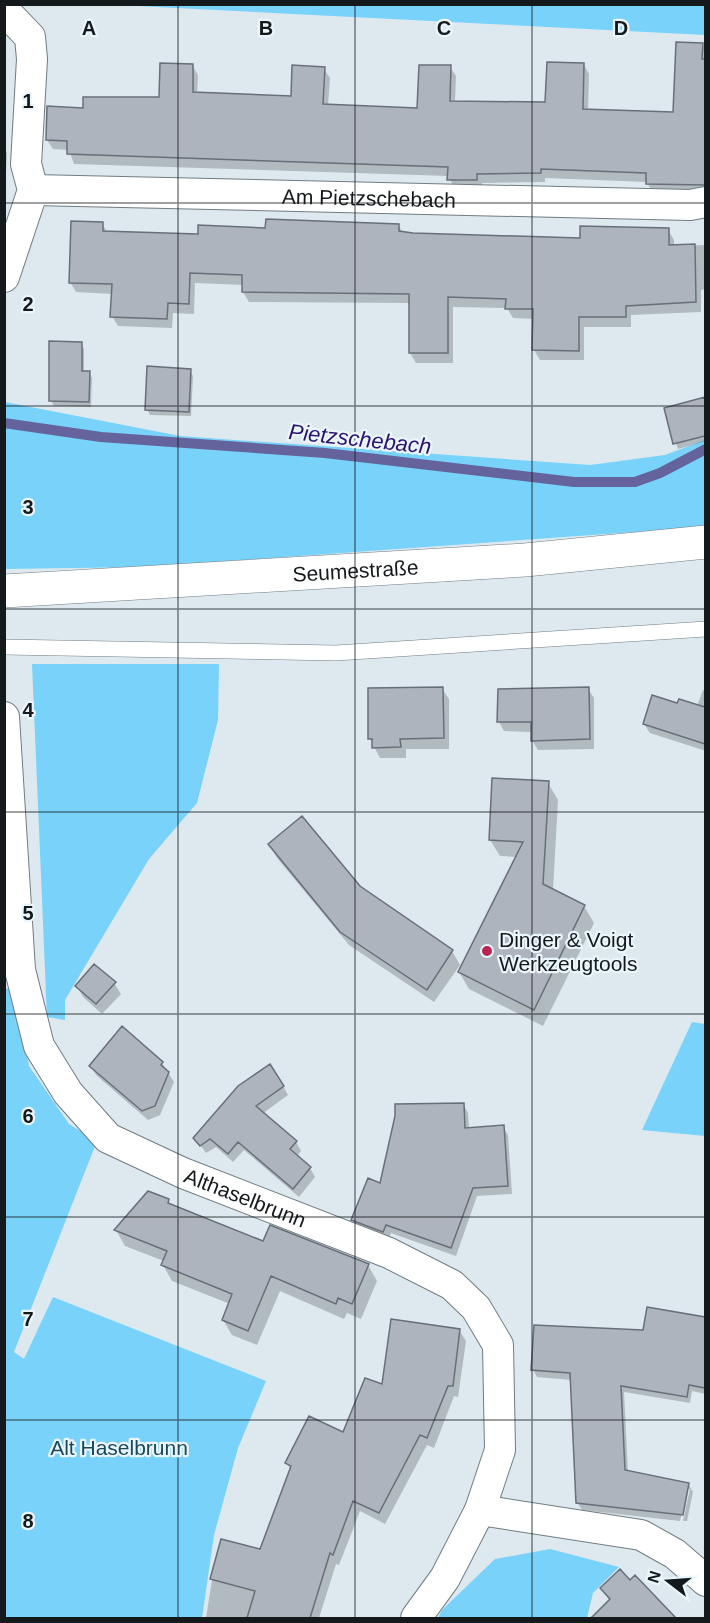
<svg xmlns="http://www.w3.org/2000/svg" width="710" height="1623" font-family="Helvetica,sans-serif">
<rect width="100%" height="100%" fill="#dde9ef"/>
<path fill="#78d2fa" d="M117,5H705V35Z
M5,402L180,436L590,465L665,455L705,440V527L144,567L5,569Z
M32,664H219L218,720L197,803L149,859L65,1000V1020L47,1017Z
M4,988L17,990L29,1066L69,1124L97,1141L14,1352L24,1359L53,1297L266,1381L238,1448L214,1535L202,1618H5Z
M692,1022L705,1024V1136L642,1130Z
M550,1549L619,1567L593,1593L587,1618H438L442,1610L495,1559Z"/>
<path fill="#0003" d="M702,44L706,50V194H653L647,182L545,178V182L482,183V190L454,189L449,176L74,164L69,150L53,149L47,140L84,109L160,99L192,65L198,75L197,94L292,97L324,69L330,78L328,106L418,109L450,67L456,76L455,102L547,104L584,65L589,74L588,111L674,114Z
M4,148L7,153L5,195H4Z
M102,224L108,233L199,235L267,229L398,225L403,233L582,239L668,230L674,240V246L706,245V289L701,290V312L631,315V327H584V360H540L534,350L535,319L513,318L507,308L453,307V363H416L410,353L411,303L249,302L243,292L244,285L195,283L194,314L173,313L172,328L118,326L112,316L113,294L76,292L70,282Z
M81,343L84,349V373H89L92,378L91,407L54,406L51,401Z
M190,371L193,376L191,416L150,415L147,409Z
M703,399L706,403V441L678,449L665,409Z
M442,689L449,699V749H406V758H380L370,739Z
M588,689L594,698V749L538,750L532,740V732L504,731L499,722Z
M703,690L706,691V751L650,733L644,724L678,705L697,706Z
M548,783L558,800L553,890L584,906L594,923L543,1026L469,989L459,972L517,857L500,856L490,840Z
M270,845L359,887L452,951L460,965L434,1002L349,945L277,858Z
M114,983L121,994L102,1014L83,997L77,986Z
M162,1063L174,1082L160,1115L148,1120L96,1075L91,1066Z
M283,1086L288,1095L262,1114L296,1142L301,1151L296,1157L310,1168L315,1177L299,1197L244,1150L233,1162L216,1147L206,1153L195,1138Z
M463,1104L468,1113L469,1129L503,1127L508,1135L512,1194L477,1196L456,1256L391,1233L388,1240L358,1228L353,1220L381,1185Z
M168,1200L172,1206L264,1243L368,1265L377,1281L361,1319L347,1313L344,1319L280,1291L257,1345L232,1335L223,1320L230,1304L172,1281L163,1265L164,1261L125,1246L116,1230Z
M648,1309L706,1319V1394L692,1391L690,1403L624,1392L628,1472L689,1485L693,1492L687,1521H683L690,1489H687L680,1521L582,1510L577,1502L572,1380L537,1377L533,1370L644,1332Z
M459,1330L466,1341L458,1397L454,1396L434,1448L427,1445L385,1524L360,1511L339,1565L336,1564L319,1618H206L212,1580L222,1540L261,1551L291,1470L287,1463L344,1434L383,1387Z
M602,1589L669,1617L668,1618H611L610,1601Z"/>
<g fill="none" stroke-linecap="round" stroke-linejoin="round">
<path stroke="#64639c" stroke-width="10" d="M4,423L101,437L325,453L574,482H635L660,473L706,449"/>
</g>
<path fill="#adb4bd" stroke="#696f78" stroke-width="1.5" d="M676,42L703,43L702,59H705V185L646,184V173L541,169V173L477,174V180H447L448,167L67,154V141L46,140L47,106L83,108V97H159L160,63L193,64V92L291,96L292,65L325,67L323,104L417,108L419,65H451L450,101L545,102L547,62L584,63L583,109L673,112Z
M266,219L399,224V231L413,233L580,238V226L669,228V245L695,244L696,302L626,306V317H579V351L532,350L533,309H505L506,299L448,297V353H409V294L242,292V275L190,273L189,304L168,303L167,319L110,317L112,284L69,283L71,221L103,222V231L198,234V225L265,228Z
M49,341L82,342V371H90L89,402L49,401Z
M147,366L191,369L189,412L145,410Z
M705,397V436L673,444L664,408Z
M443,687L444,738L400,739L401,747L372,748V739H368V688Z
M589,687L590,739L531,741V722H497L498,689Z
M652,695L677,703L679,699L705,707V744L643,724Z
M492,778L549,781L543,884L585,905L534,1010L458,972L523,842L489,840Z
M302,816L360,886L453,950L427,990L340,932L268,844Z
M94,964L116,982L96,1004L75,986Z
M122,1026L163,1062L161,1065L169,1072L155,1106L142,1111L89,1066Z
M270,1064L284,1086L256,1106L297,1141L290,1149L311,1167L293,1189L238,1142L228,1154L210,1139L200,1146L193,1138L238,1086Z
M464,1103L465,1128L504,1125L508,1186L473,1188L451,1248L386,1225L383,1232L351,1220L368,1178L380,1183L395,1116V1104Z
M148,1191L169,1199L168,1203L263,1241L270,1225L369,1264L352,1304L338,1298L336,1304L271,1276L248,1331L222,1320L232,1294L161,1265L167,1251L114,1230Z
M647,1307L705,1317V1388L689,1385L687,1397L621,1386L625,1470L689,1483L683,1515L576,1503L570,1373L531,1370L534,1325L643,1330Z
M391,1319L460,1329L453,1386H448L427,1438L420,1435L379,1513L353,1501L333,1555L330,1553L310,1618H247L255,1591L210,1579L221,1539L260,1549L291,1466L285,1463L309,1416L343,1432L365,1378L382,1384Z
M620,1569L630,1580L635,1575L676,1618H591L610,1599L600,1588Z"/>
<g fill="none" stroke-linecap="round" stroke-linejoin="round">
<g stroke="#717c82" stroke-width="16">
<path id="lane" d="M4,647L336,653L706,629"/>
</g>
<g stroke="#717c82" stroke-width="32">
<g id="street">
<path d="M4,10L30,37L32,59L26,164L33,190L4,277"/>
<path id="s1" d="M33,190L690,205L706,202"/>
<path id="s2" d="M4,717L20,970L39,1046L68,1093L108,1138L183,1173L389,1253L452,1285L476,1308L498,1345L500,1450L480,1510L445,1578L416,1618"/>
<path d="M480,1510L641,1535L675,1554L706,1581"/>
</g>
</g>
<g stroke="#717c82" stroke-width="34">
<g id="secondary">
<path id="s3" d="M4,591L525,560L706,542"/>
</g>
</g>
<use href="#lane" stroke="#fff" stroke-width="15"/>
<use href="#street" stroke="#fff" stroke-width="30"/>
<use href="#secondary" stroke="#fff" stroke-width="33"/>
</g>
<path fill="none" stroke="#14191b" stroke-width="1.5" stroke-opacity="0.55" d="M178,4V1618M355,4V1618M532,4V1618M4,203H706M4,406H706M4,609H706M4,812H706M4,1014H706M4,1217H706M4,1420H706"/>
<circle fill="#b62650" stroke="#eaf6fc" stroke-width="2" cx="487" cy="951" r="6"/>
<g text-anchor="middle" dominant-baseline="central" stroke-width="4.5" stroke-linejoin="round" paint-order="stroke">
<g font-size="21" fill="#14191b" stroke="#eaf6fc">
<text stroke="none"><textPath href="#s1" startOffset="336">Am Pietzschebach</textPath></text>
<text stroke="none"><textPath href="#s3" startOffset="352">Seumestraße</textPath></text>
<text stroke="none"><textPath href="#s2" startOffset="597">Althaselbrunn</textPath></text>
</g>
<g font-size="21" fill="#14191b" stroke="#eaf6fc" text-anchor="start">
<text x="499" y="939">Dinger &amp; Voigt<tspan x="499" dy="24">Werkzeugtools</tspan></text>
</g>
<g font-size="21" fill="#1a495c" stroke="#eaf6fc">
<text x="119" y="1447">Alt Haselbrunn</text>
</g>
<g font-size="22" font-style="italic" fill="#2b1171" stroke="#eaf6fc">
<text transform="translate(360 439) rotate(6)">Pietzschebach</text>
</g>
</g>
<g font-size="20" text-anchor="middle" font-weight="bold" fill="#14191b" stroke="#eaf6fc" stroke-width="4.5" stroke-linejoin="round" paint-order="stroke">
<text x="89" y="35">A</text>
<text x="266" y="35">B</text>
<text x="444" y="35">C</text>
<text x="621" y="35">D</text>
<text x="28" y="108">1</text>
<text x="28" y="311">2</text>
<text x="28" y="514">3</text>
<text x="28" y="717">4</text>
<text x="28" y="920">5</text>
<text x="28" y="1123">6</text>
<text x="28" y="1326">7</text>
<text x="28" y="1528">8</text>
</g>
<rect width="710" height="1623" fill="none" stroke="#14191b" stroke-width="12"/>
<g transform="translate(668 1581) rotate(287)" stroke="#eaf6fc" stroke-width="4.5" paint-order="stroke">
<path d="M0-4.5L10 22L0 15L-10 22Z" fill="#14191b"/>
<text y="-9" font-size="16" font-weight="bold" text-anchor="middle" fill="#14191b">N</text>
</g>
</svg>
